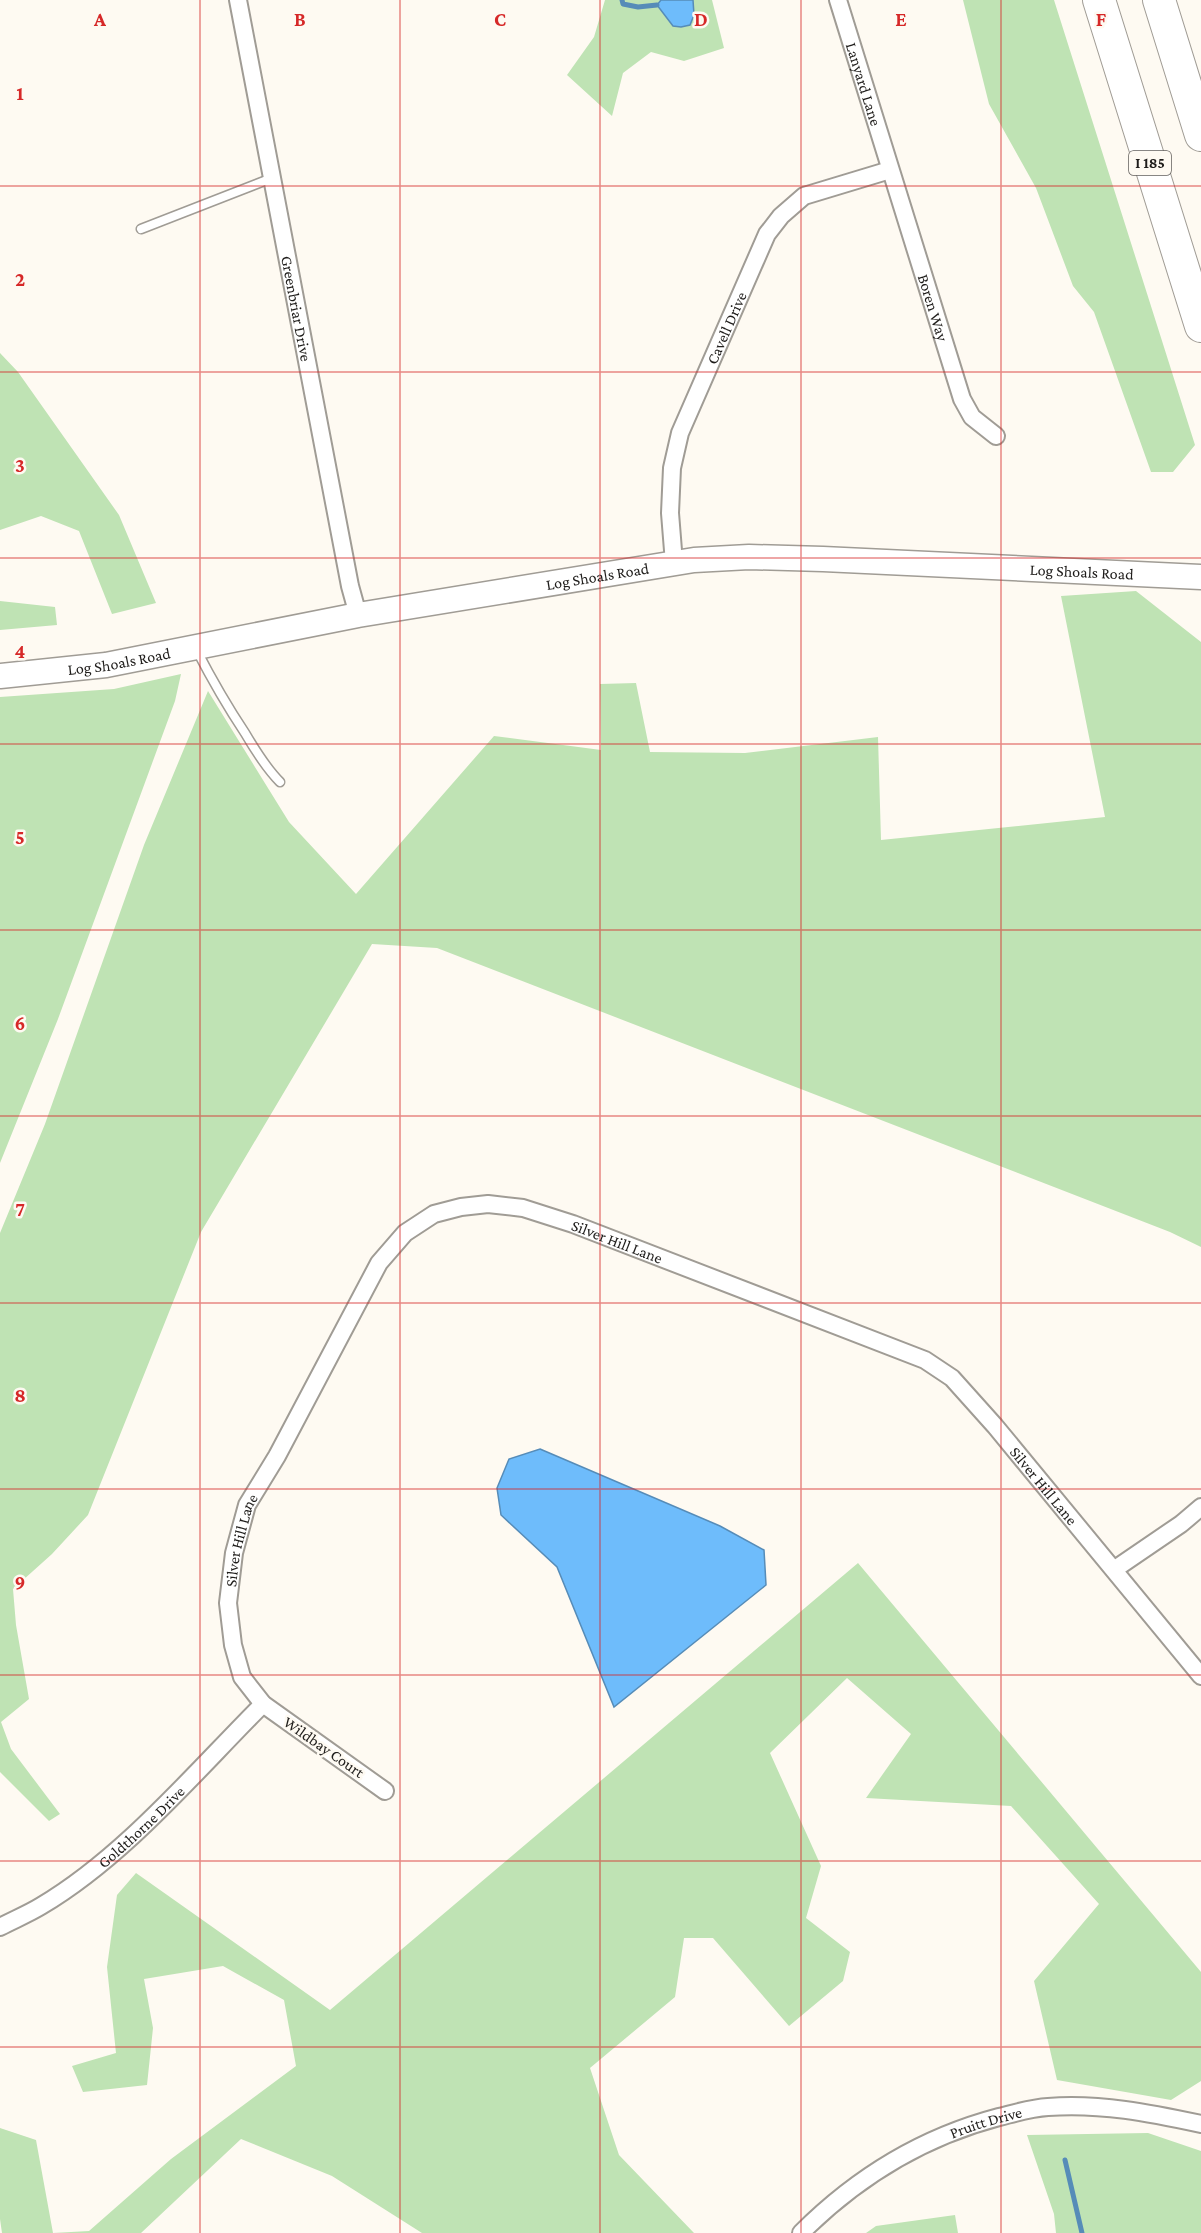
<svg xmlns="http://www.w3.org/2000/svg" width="1201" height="2233" font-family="'Crimson Pro',serif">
<rect width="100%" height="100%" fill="#fefaf2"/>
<path fill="#bfe3b4" d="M605,0H712L724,48L684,61L651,52L623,73L612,116L567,75L594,37Z
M963,0H1054L1195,445L1173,472H1151L1094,312L1073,286L1036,188L989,104Z
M0,353L18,372L119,515L156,603L112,614L79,531L41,516L0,530Z
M1136,591L1201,642V1247L1170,1232L437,948L372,944L201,1232L88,1515L52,1554L13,1589L16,1625L29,1699L1,1722L11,1749L60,1814L49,1821L0,1772V1233L45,1124L144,845L208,691L289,822L356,894L494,736L601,750L600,684L636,683L650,752L745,753L878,737L881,840L1105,817L1061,596Z
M0,601L55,607L57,625L0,630Z
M181,674L175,701L58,1019L0,1163V697L114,689Z
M858,1563L1201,1972V2081L1171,2100L1057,2080L1034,1981L1099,1904L1011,1806L866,1798L911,1734L847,1678L770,1753L821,1866L806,1918L850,1952L843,1981L789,2026L713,1938H684L675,1997L590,2068L619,2155L694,2233H422L332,2176L241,2139L141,2233H2L0,2219V2128L36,2140L53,2233L89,2231L171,2159L296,2066L284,2000L223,1966L144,1979L153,2028L147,2085L83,2092L72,2066L116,2053L107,1967L117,1895L136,1873L330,2010Z
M1148,2133L1201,2151V2233H1056L1054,2214L1027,2135Z
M955,2215L958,2233H866L876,2226Z"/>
<path fill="#6ebcfb" stroke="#568cb8" stroke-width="1.5" d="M661,0H693L694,15L690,25L681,27L673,26L657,5Z
M540,1449L720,1526L764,1550L766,1585L614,1707L557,1567L501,1515L497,1488L509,1459Z"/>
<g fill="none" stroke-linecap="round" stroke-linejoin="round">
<path stroke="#568cb8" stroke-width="5" d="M622,0L623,4L638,7L657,5
M1065,2160L1082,2233"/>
<g stroke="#a09c95" stroke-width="11">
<path id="lane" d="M141,229L272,178
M196,649C211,678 227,706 245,733C255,750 266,768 280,782"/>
</g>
<g stroke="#a09c95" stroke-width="20">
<g id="street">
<path id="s1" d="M238,0L350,586L358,615"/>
<path id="s2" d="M838,0L962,399L972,417L996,436"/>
<path id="s3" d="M674,563L670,513L672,468L680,433L767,234L781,216L804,196L890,170"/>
<path d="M1115,1569L1181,1524L1201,1507"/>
<path id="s4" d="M385,1791L263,1704L242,1677L233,1645L228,1603L234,1553L247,1505L277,1456L379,1263L405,1233L434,1214L461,1207L488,1204L523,1208L573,1224L925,1360L952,1378L995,1426L1201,1676"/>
<path id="s5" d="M0,1927C13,1920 28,1914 41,1906C124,1857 195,1772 263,1704"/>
<path id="s6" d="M801,2233C856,2178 923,2137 999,2117C1015,2113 1031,2108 1048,2107C1100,2103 1150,2113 1201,2124"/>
</g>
</g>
<g stroke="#a09c95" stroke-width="27">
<g id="secondary">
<path id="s7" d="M0,676L106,665L358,615L694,560L749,557L823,559L1201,577"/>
</g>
</g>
<g stroke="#a09c95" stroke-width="34">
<path id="highway" d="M1099,0L1201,326
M1159,0L1201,135"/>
</g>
<use href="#lane" stroke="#fff" stroke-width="8"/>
<use href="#street" stroke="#fff" stroke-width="16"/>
<use href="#secondary" stroke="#fff" stroke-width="24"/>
<use href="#highway" stroke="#fff" stroke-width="32"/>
</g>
<path fill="none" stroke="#d62828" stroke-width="1.5" stroke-opacity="0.55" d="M200,0V2233M400,0V2233M600,0V2233M801,0V2233M1001,0V2233M0,186H1201M0,372H1201M0,558H1201M0,744H1201M0,930H1201M0,1116H1201M0,1303H1201M0,1489H1201M0,1675H1201M0,1861H1201M0,2047H1201"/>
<g text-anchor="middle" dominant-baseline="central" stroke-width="5" stroke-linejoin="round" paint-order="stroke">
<rect fill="#fefaf2" stroke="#625f5c" stroke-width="1.5" x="1129" y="151" width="42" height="24" rx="4.5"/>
<g font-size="15" font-weight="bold" fill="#1f1d1b">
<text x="1150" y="163">I 185</text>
</g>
<g font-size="16" fill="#1f1d1b" stroke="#fefaf2">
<text stroke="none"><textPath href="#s2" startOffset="88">Lanyard Lane</textPath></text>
<text stroke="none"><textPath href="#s1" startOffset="314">Greenbriar Drive</textPath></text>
<text stroke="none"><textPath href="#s2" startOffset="322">Boren Way</textPath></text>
<text stroke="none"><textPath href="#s3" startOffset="246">Cavell Drive</textPath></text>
<text stroke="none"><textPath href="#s7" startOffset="1092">Log Shoals Road</textPath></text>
<text stroke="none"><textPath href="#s7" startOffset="606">Log Shoals Road</textPath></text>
<text stroke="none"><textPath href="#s7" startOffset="120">Log Shoals Road</textPath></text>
<text stroke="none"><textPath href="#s4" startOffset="900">Silver Hill Lane</textPath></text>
<text stroke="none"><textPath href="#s4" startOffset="1404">Silver Hill Lane</textPath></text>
<text stroke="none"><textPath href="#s4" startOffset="324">Silver Hill Lane</textPath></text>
<text transform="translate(324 1747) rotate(35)">Wildbay Court</text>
<text stroke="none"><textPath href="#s5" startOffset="174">Goldthorne Drive</textPath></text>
<text stroke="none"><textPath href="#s6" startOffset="218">Pruitt Drive</textPath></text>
</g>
</g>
<g font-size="20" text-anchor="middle" font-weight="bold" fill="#d62828" stroke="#fefaf2" stroke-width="5" stroke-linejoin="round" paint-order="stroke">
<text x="100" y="26">A</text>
<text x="300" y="26">B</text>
<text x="500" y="26">C</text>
<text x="701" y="26">D</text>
<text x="901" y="26">E</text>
<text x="1101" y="26">F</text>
<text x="20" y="100">1</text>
<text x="20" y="286">2</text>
<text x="20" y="472">3</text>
<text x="20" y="658">4</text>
<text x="20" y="844">5</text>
<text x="20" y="1030">6</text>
<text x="20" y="1216">7</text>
<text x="20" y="1402">8</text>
<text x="20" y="1589">9</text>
</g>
</svg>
